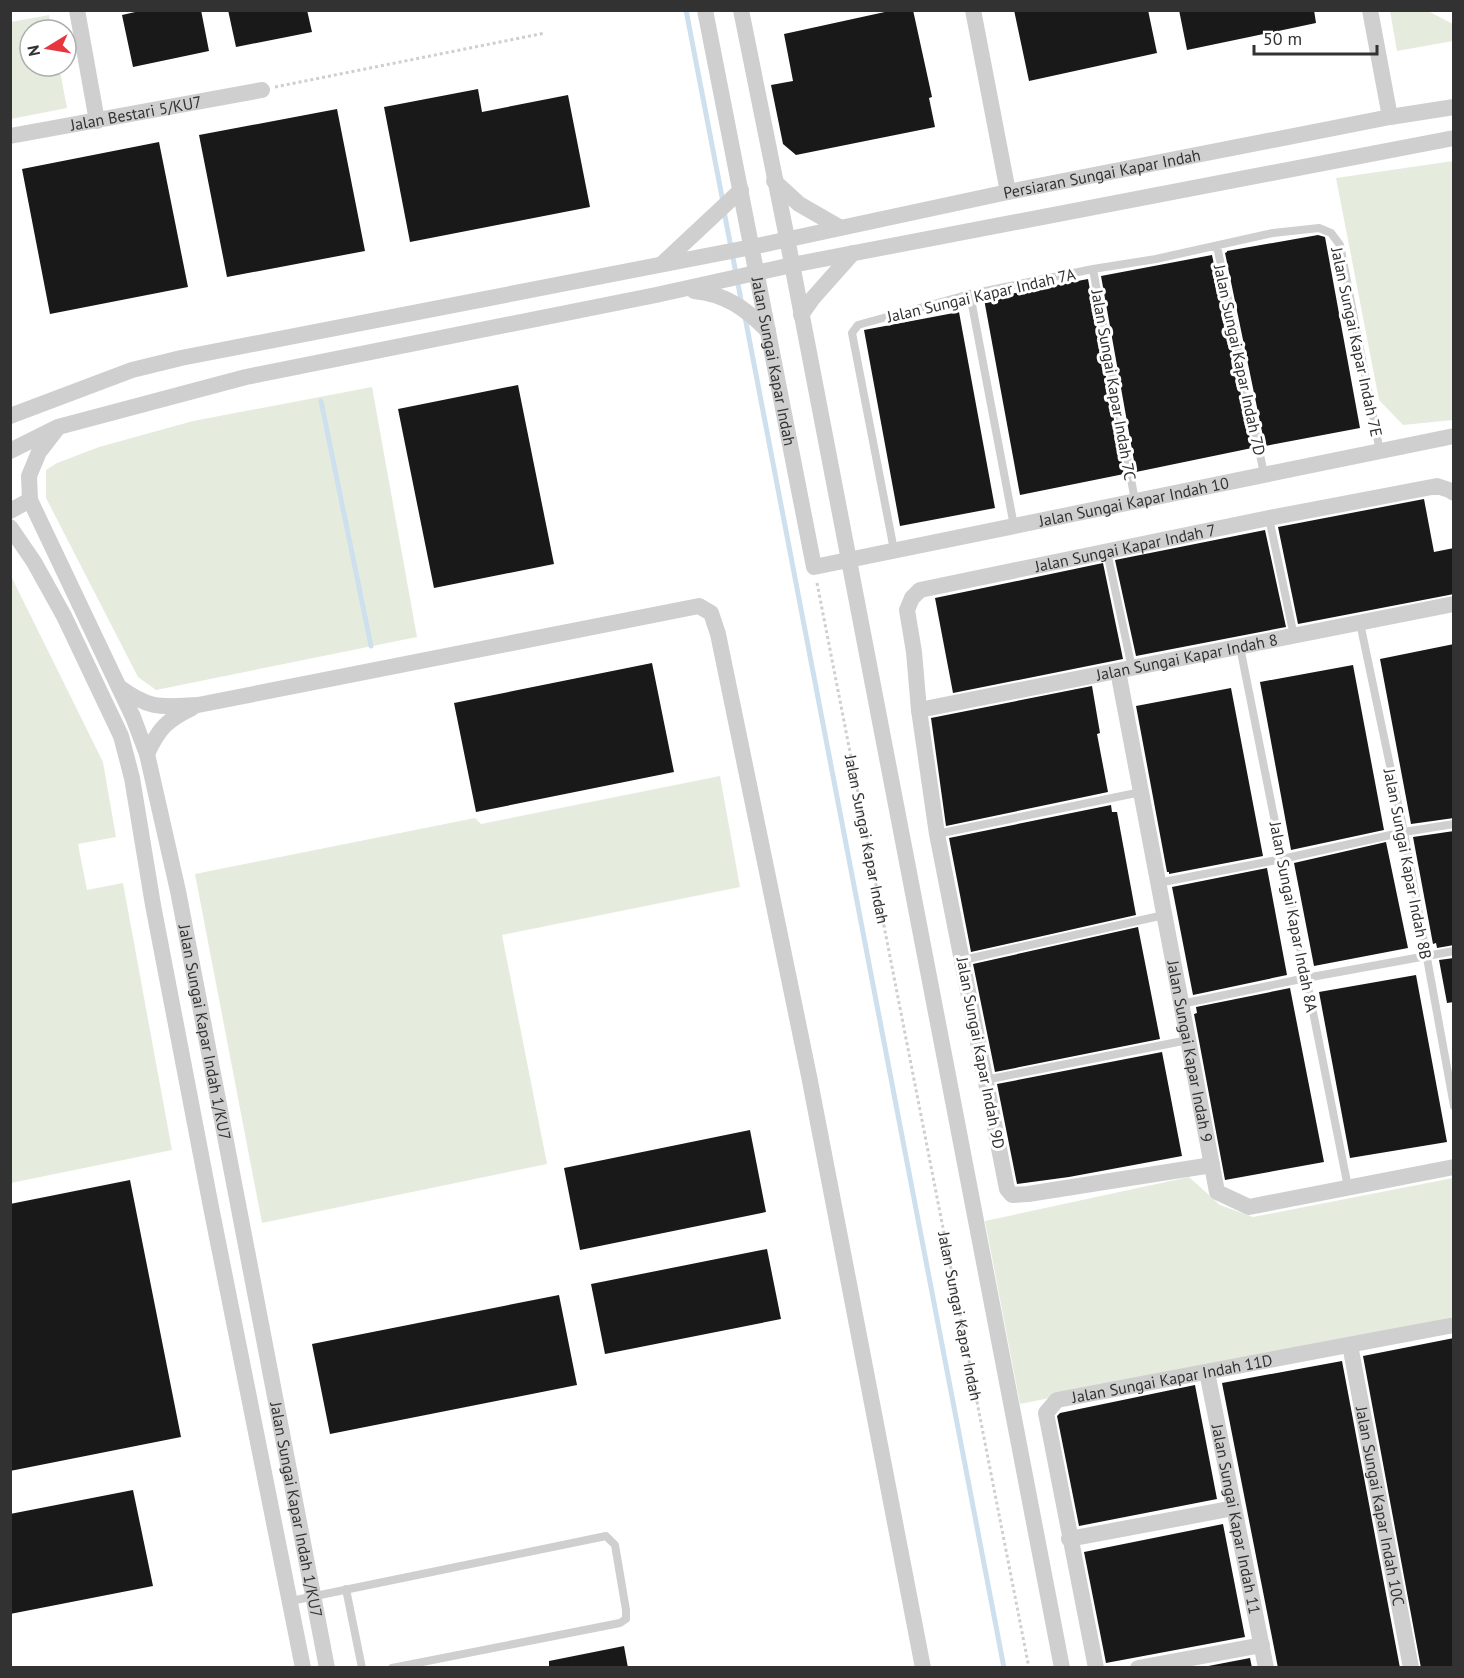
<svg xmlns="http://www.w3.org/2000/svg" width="1464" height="1678" font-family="'PT Sans',sans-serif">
<rect width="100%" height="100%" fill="#fff"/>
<path fill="#e5ecde" d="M1390,11H1428L1453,24V41L1397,51Z
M49,15L52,30H30V66H59L67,108L11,119V22Z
M1453,161V420L1403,425L1379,400L1336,178Z
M372,387L417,637L156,690L138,677L46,498V470L57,463L99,447L193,421Z
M11,576L103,762L116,837L78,844L87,890L123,883L172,1150L11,1183Z
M720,776L740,887L502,935L547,1164L262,1223L195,874L475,818L481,824Z
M1189,1177L1220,1205L1253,1217L1453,1178V1317L1020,1404L985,1221Z"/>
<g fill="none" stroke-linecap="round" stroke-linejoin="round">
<path stroke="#cee0ee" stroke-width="5" d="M686,10L723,202
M724,211L742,305
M745,317L1004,1668
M321,401L371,646"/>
</g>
<path fill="#191919" d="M144,10H201L209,51L133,67L122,15Z
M228,10H307L312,32L236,47Z
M894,10H913L932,97L929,98L935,127L796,155L783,144L771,85L793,81L784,34Z
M1014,10H1148L1157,53L1029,81Z
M1179,10H1314L1316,23L1187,50Z
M478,89L482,112L568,95L590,207L410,242L384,107Z
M337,109L365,251L227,277L199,135Z
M159,142L188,287L50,314L22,169Z
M1318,235L1325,237L1360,428L1265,446L1225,253L1227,252V251Z
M1212,255L1252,448L1136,472L1101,276Z
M1088,279L1124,474L1020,495L984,299Z
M959,312L995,508L900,526L864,330Z
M518,385L554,564L434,588L398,409Z
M1424,499L1434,552L1454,548V594L1298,624L1278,527Z
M1265,530L1286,627L1136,656L1115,560Z
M1103,563L1123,659L953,693L935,598Z
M1454,644V818L1411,824L1380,659Z
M652,663L674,772L476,812L454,703Z
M1353,665L1384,830L1291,850L1260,682Z
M1092,686L1100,733L1097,734L1108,792L946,826L931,718Z
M1231,688L1263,856L1169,874V872H1167L1136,706Z
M1111,805L1112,812H1117L1136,915L971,952L949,838Z
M1454,831V945L1437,948L1436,943L1433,944L1413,837Z
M1386,842L1408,948L1314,966L1294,863Z
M1267,868L1287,975L1193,995L1172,887Z
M1138,927L1160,1039L995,1072L973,964Z
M1454,958V1002L1447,1003L1439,960Z
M1416,975L1447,1142L1350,1158L1319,992Z
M1290,988L1324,1162L1225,1180L1194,1014L1197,1013L1196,1007Z
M1162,1052L1182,1156L1069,1177L1017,1184L997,1084Z
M750,1130L766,1212L580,1250L564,1168Z
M130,1180L181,1437L10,1471V1204Z
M767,1249L781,1319L605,1354L591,1284Z
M559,1295L577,1385L330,1434L312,1344Z
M1454,1338V1668H1421L1363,1356Z
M1342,1361L1400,1668H1278L1222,1383Z
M1195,1385L1217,1499L1079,1526L1057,1416L1060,1413Z
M133,1490L153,1586L10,1614V1514Z
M1223,1524L1245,1637L1106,1663L1084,1552Z
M624,1646L628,1668H549V1661Z
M1250,1658L1252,1668H1198Z"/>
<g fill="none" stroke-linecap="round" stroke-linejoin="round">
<g stroke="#cfcfcf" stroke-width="3" stroke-dasharray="3 3" stroke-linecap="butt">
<path d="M275,87L545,33"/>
<path id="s1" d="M817,583L1029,1668"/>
</g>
<path stroke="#cfcfcf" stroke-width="8" d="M1217,246L1264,474
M1093,269L1135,501
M970,294L1014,526
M1269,518L1294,636
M894,550L852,333L858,325L865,323L970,294L1093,269L1156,259L1273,233L1319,228L1331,233L1340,245L1380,452
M1107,552L1132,668
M1360,623L1404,832L1454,1106
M1240,647L1348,1187
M937,834L1141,792
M1158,883L1282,859L1404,832L1454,824
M963,960L1164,915
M1181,1004L1306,978L1454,951
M985,1080L1188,1040
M346,1589L362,1668
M291,1601L606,1536L615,1545L626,1610V1619L620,1623L392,1668"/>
<g stroke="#cfcfcf" stroke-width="16">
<path d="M77,10L97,121"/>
<path id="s2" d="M705,10L814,567L1454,436"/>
<path d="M741,10L787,238L1062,1668"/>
<path d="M973,10L1008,192"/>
<path d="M1370,10L1390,117"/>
<path id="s3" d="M10,136L262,90"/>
<path d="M774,181L799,204L839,227"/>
<path d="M663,263L741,190"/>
<path d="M694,291C726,294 746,309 768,331"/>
<path d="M801,315L813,298L853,253"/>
<path id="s4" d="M10,416L132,370L181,358L752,247L1008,192L1390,117L1454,107"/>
<path id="s5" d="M56,430L39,452L29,476L30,500L133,717L147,754L178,891L327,1668"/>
<path d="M10,451L58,427L246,377L656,295L792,265L1454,138"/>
<path d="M10,511L30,500"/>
<path d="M10,527L34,562L64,616L121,736L132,778L153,905L211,1207L303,1668"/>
<path id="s6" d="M1118,671L1217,1192L1249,1207L1454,1167"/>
<path d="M119,687C151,710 160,707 198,705L699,606L711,613L718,634L809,1076L923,1668"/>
<path id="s7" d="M919,710L1454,604"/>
<path d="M147,754C159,728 167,720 192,708"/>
<path id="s8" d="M1212,1165L1028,1194L1012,1195L1007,1189L937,834L919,710L914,652L907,610L912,598L920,590L1269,518L1437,486L1449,490L1454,493"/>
<path id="s9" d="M1350,1345L1411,1668"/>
<path id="s10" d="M1207,1372L1266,1668"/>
<path d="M1069,1539L1234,1508"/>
<path id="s11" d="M1096,1668L1046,1413L1057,1400L1454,1325"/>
<path d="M1138,1668L1262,1645"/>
</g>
</g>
<g text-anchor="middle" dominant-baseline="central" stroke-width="6" stroke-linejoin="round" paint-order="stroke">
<g font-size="16" fill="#323232" stroke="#fff">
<text stroke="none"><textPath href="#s3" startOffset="128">Jalan Bestari 5/KU7</textPath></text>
<text stroke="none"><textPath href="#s4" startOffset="1120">Persiaran Sungai Kapar Indah</textPath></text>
<text transform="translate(981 295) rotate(-13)">Jalan Sungai Kapar Indah 7A</text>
<text transform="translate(1357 342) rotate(78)">Jalan Sungai Kapar Indah 7E</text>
<text transform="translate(1240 360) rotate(78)">Jalan Sungai Kapar Indah 7D</text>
<text stroke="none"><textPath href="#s2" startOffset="358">Jalan Sungai Kapar Indah</textPath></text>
<text transform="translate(1114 385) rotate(80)">Jalan Sungai Kapar Indah 7C</text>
<text stroke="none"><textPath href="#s2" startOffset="894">Jalan Sungai Kapar Indah 10</textPath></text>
<text stroke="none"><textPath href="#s8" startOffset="1032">Jalan Sungai Kapar Indah 7</textPath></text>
<text stroke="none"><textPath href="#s7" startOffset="273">Jalan Sungai Kapar Indah 8</textPath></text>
<text stroke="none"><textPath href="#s1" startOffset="261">Jalan Sungai Kapar Indah</textPath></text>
<text transform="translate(1408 864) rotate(79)">Jalan Sungai Kapar Indah 8B</text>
<text transform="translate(1294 917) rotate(79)">Jalan Sungai Kapar Indah 8A</text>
<text stroke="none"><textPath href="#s5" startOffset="642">Jalan Sungai Kapar Indah 1/KU7</textPath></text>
<text stroke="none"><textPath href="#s6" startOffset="387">Jalan Sungai Kapar Indah 9</textPath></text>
<text transform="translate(981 1053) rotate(79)">Jalan Sungai Kapar Indah 9D</text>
<text stroke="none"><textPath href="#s1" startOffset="747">Jalan Sungai Kapar Indah</textPath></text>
<text stroke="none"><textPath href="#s11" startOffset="394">Jalan Sungai Kapar Indah 11D</textPath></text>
<text stroke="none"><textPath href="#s9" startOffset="164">Jalan Sungai Kapar Indah 10C</textPath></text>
<text stroke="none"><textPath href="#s5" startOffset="1128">Jalan Sungai Kapar Indah 1/KU7</textPath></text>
<text stroke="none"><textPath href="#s10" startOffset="150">Jalan Sungai Kapar Indah 11</textPath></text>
</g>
</g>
<rect width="1464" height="1678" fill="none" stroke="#323232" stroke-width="24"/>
<g transform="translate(48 48) rotate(259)"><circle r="28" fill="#ffffff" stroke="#adadad" stroke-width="1.5"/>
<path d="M0-4.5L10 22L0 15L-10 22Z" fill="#e6373f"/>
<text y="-9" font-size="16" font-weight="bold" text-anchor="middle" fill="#323232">N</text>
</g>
<path d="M1254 45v9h123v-9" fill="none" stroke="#323232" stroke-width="3"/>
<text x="1263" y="45" font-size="18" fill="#323232" stroke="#ffffff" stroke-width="4.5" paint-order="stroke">50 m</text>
</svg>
